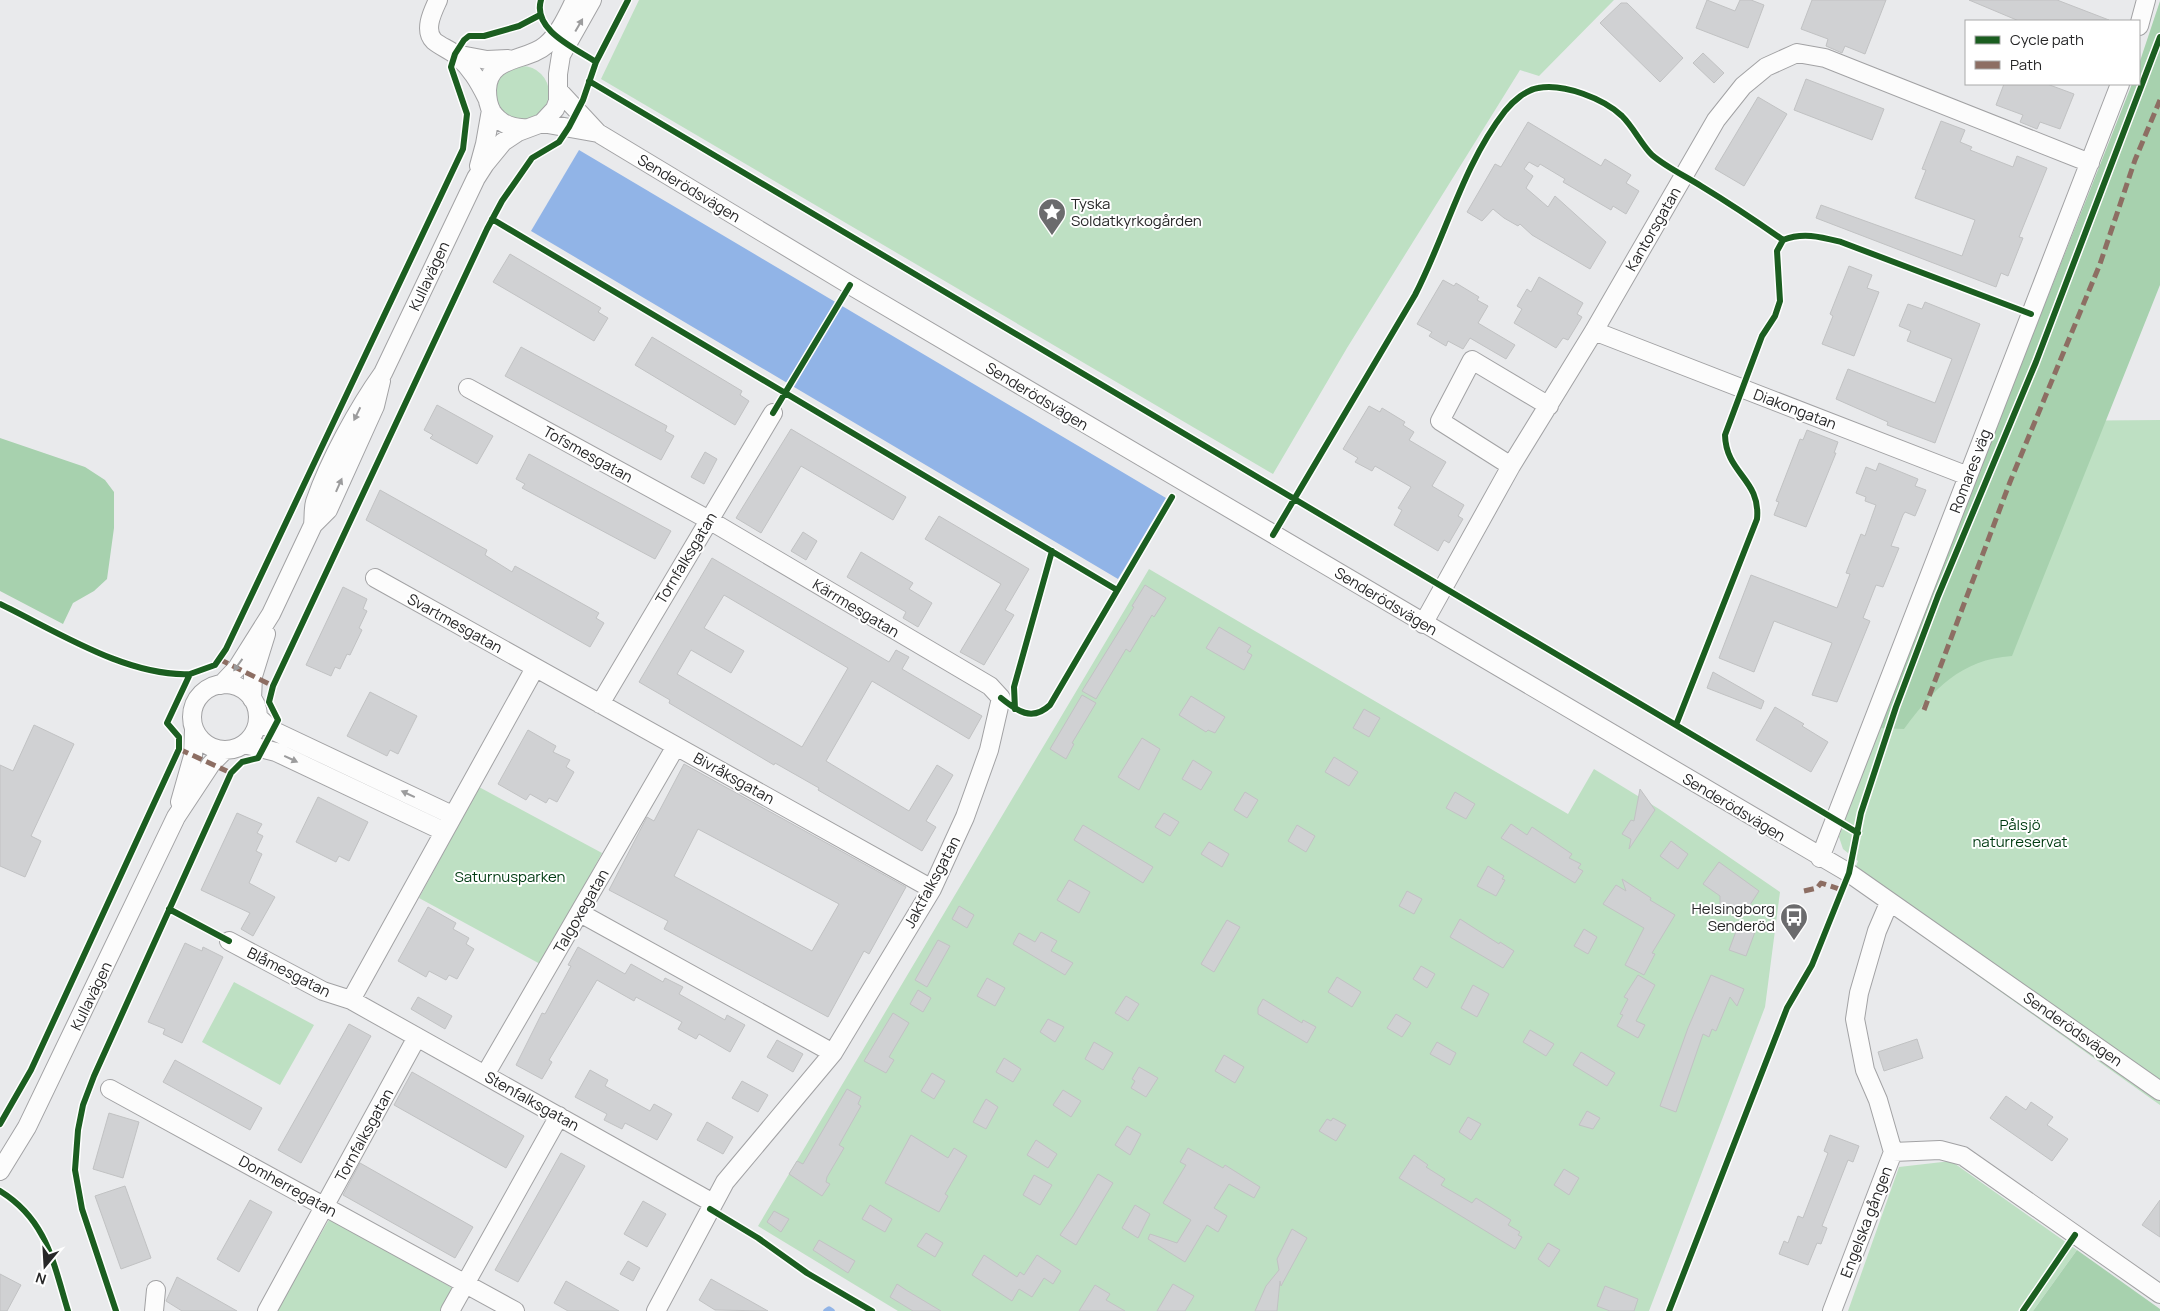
<svg xmlns="http://www.w3.org/2000/svg" width="2160" height="1311" font-family="Manrope,sans-serif">
<rect width="100%" height="100%" fill="#e9eaec"/>
<path fill="#bee0c3" d="M639,0H1614L1539,76L1520,70L1347,348L1273,474L601,79Z
M495 93a27 27 0 1 1 54 0a27 27 0 1 1-54 0Z
M2160,420V1105L1849,884L1858,861L1843,849L1839,837L1877,728L2029,421Z
M1149,569L1568,814L1594,769L1659,809L1780,892L1765,1007L1649,1311H898L758,1226Z
M479,787L602,853L542,965L419,898Z
M234,982L314,1025L280,1085L202,1042Z
M1951,1161L2077,1250L2033,1311H1848L1899,1167Z
M330,1218L454,1289L441,1311H276Z"/>
<path fill="#a7d1ae" d="M2160,1V285L2012,656C1961,659 1933,690 1904,729L1877,728L2132,84H2139V64Z
M0,438L85,467L105,480L114,492V528L107,579L94,591L73,603L63,624L0,591Z
M2077,1250L2160,1309V1311H2033Z"/>
<path fill="#91b4e7" d="M579,150L1166,498L1118,579L531,231Z"/>
<g fill="none" stroke-linecap="round" stroke-linejoin="round">
<path stroke="#91b4e7" stroke-width="5.5" d="M826,1311L829,1309L832,1311"/>
</g>
<path fill="#d0d1d3" stroke="#c1c2c3" fill-rule="evenodd" d="M1707,0L1735,11L1740,0H1751L1764,5L1748,48L1696,28Z
M1812,0H1886L1865,54L1845,46L1842,53L1826,46L1828,39L1801,29Z
M1969,0H2057L2109,20L2019,21Z
M1621,3H1627L1683,58L1660,82L1600,23Z
M1703,53L1724,73L1714,83L1693,63Z
M1806,79L1884,109L1872,140L1794,110Z
M2004,84H2047L2074,94L2060,129L2040,122L2037,129L2020,122L2023,115L1996,105Z
M1758,97L1787,114L1744,186L1715,169Z
M1941,121L1965,130L1960,142L1972,147L1970,150L2013,167L2017,156L2047,168L2019,237L2023,238L2008,276L2001,273L1996,287L1816,218L1821,205L1962,256L1975,220L1915,198L1926,170L1922,169Z
M1528,122L1601,166L1605,159L1631,175L1626,183L1639,191L1626,214L1613,206L1611,210L1563,182L1565,179L1540,164L1538,167L1529,162L1524,169L1533,176L1526,188L1548,207L1555,196L1606,242L1590,269L1532,235L1520,224L1518,226L1504,218L1493,209L1482,221L1467,212L1495,164L1501,167Z
M510,254L601,308L598,312L608,318L594,341L493,282Z
M1849,266L1872,275L1867,288L1879,292L1854,356L1822,344L1833,316L1830,314Z
M1539,277L1583,303L1577,314L1582,317L1568,340L1563,338L1556,348L1514,323L1522,309L1517,306L1527,289L1531,292Z
M1443,280L1454,286L1456,283L1479,297L1477,300L1488,306L1478,323L1515,345L1506,359L1470,338L1463,349L1448,341L1446,346L1429,336L1432,332L1417,324Z
M1925,302L1980,324L1935,443L1887,425L1888,422L1836,399L1848,369L1935,403L1952,359L1907,341L1911,331L1899,326L1908,304L1922,309Z
M652,337L742,391L740,395L749,401L735,425L635,365Z
M521,347L667,426L665,431L674,436L661,460L505,376Z
M437,405L493,436L477,464L430,438L433,435L424,430Z
M1369,406L1380,412L1382,408L1405,422L1403,425L1414,432L1409,440L1446,462L1432,486L1464,505L1458,516L1463,519L1449,543L1444,540L1438,551L1394,525L1402,510L1398,508L1411,487L1375,466L1372,471L1355,462L1358,458L1343,449Z
M791,429L906,497L893,520L801,466L761,533L736,518Z
M1807,430L1838,442L1834,453H1836L1806,527L1774,515L1779,502L1776,501L1800,439L1803,440Z
M705,452L717,459L704,484L691,477Z
M529,454L671,531L655,559L522,488L525,484L516,479Z
M1879,463L1918,479L1915,486L1926,490L1915,516L1905,512L1903,515L1891,546L1899,548L1883,587L1876,585L1863,618L1870,621L1837,702L1812,695L1832,643L1774,621L1754,672L1719,658L1751,575L1837,608L1850,574L1846,573L1861,534L1865,536L1876,505L1865,501L1866,497L1856,493L1866,467L1876,471Z
M380,490L487,550L485,555L512,572L515,566L599,613L596,618L604,623L590,647L366,520Z
M939,516L1029,569L1005,610L1014,615L984,665L960,652L1001,584L925,539Z
M803,532L817,541L806,560L791,551Z
M861,552L913,583L909,589L932,603L918,627L903,618L906,612L847,577Z
M712,558L889,662L896,650L909,657L902,669L982,716L969,739L872,681L826,761L909,811L937,765L953,775L926,821L936,827L922,851L818,790L819,788L775,763L774,765L669,703L670,700L639,682ZM724,595L848,668L802,747L677,674L691,650L731,673L744,651L704,628Z
M1145,585L1166,598L1154,617L1152,615L1130,652L1126,649L1096,699L1082,691L1134,607L1132,606Z
M343,587L367,599L363,609L367,611L359,628L362,630L350,655L347,654L340,669L335,667L331,676L306,665Z
M1219,627L1251,646L1247,652L1252,655L1244,670L1206,648Z
M1713,672L1764,701L1761,709L1707,688Z
M370,692L417,716L398,754L390,750L387,756L347,736Z
M1082,695L1096,703L1072,743L1074,744L1066,759L1050,749Z
M1191,696L1225,717L1215,733L1208,730L1206,732L1179,715Z
M1775,707L1804,724L1802,726L1828,742L1811,772L1756,740Z
M1364,709L1380,718L1369,737L1353,728Z
M34,725L74,744L31,836L41,841L25,877L0,866V765L13,771Z
M528,730L556,746L553,752L570,760L566,767L574,772L557,802L549,798L546,803L530,794L526,800L498,784Z
M1142,738L1160,749L1139,790L1118,777Z
M1334,757L1358,772L1349,786L1325,772Z
M1193,760L1212,772L1201,790L1182,779Z
M684,764L906,887L869,954L864,951L828,1017L664,929L668,921L609,890L647,817L654,821ZM698,829L839,904L812,951L674,876Z
M1640,789L1655,810L1629,849L1631,839L1622,834L1631,820L1634,821Z
M1245,792L1258,800L1247,818L1234,810Z
M1455,792L1475,804L1466,819L1446,808Z
M318,797L368,822L349,861L339,856L336,862L296,842Z
M237,813L262,824L257,833L263,836L256,851L262,854L249,883L275,897L253,936L241,929L250,913L201,890Z
M1164,813L1179,822L1170,836L1155,827Z
M1511,824L1527,835L1532,827L1572,854L1569,858L1581,864L1578,868L1583,871L1575,883L1501,838Z
M1083,825L1153,867L1143,883L1074,840Z
M1297,825L1315,836L1306,852L1288,841Z
M1671,841L1688,854L1678,869L1660,856Z
M1209,842L1229,854L1222,867L1201,854Z
M1719,862L1759,891L1746,911H1720V896L1703,884Z
M1488,866L1504,876L1502,879L1505,880L1496,896L1477,886Z
M1622,879L1651,898L1650,900L1675,915L1652,953L1655,954L1644,975L1625,965L1644,928L1603,904L1616,885L1626,891Z
M1069,880L1090,892L1079,913L1057,900Z
M1407,891L1422,899L1414,914L1399,906Z
M959,906L974,915L967,928L952,919Z
M428,907L456,923L453,929L469,938L466,944L474,949L457,979L449,975L446,980L429,971L426,977L398,961Z
M1460,919L1499,944L1500,942L1514,951L1503,968L1450,937Z
M1227,920L1240,927L1214,972L1201,964Z
M1738,926L1755,932L1746,956L1729,950Z
M1584,929L1597,937L1588,954L1574,946Z
M1041,932L1057,941L1051,951L1073,963L1065,975L1013,944L1019,933L1035,942Z
M938,940L950,946L927,987L915,980Z
M185,943L202,951L203,947L223,957L182,1043L163,1034L165,1029L148,1022Z
M578,947L625,974L631,964L663,982L665,978L683,987L679,994L725,1020L727,1015L745,1025L730,1052L699,1034L696,1039L678,1029L682,1022L636,997L634,1001L597,980L549,1060L552,1062L542,1079L516,1065L542,1013L545,1014L571,966L568,965Z
M1421,966L1435,974L1427,988L1413,979Z
M1638,975L1655,985L1636,1021L1645,1025L1638,1038L1617,1026L1623,1015L1620,1014L1628,999L1624,997Z
M1711,975L1744,989L1737,1006L1730,997L1716,1031L1712,1029L1709,1037L1703,1034L1676,1112L1660,1106L1688,1028Z
M1337,977L1361,992L1352,1007L1328,992Z
M987,978L1005,988L995,1006L977,996Z
M1473,985L1489,994L1477,1017L1461,1008Z
M918,990L931,998L923,1012L910,1004Z
M1126,996L1139,1004L1128,1021L1115,1013Z
M418,997L452,1016L445,1029L411,1009Z
M1263,999L1302,1023L1303,1020L1316,1027L1307,1043L1258,1014V1008Z
M893,1013L909,1023L889,1057L894,1060L886,1073L864,1061Z
M1396,1014L1411,1023L1402,1037L1387,1028Z
M1048,1019L1064,1027L1055,1042L1040,1032Z
M349,1024L371,1036L301,1163L278,1150Z
M1530,1030L1554,1044L1546,1056L1523,1042Z
M1917,1039L1923,1058L1884,1071L1878,1052Z
M777,1040L803,1054L793,1072L767,1057Z
M1094,1042L1113,1053L1103,1070L1085,1059Z
M1437,1042L1456,1053L1450,1065L1430,1054Z
M1581,1052L1615,1073L1607,1086L1573,1065Z
M1224,1055L1244,1067L1235,1083L1215,1071Z
M1004,1058L1021,1069L1013,1082L996,1072Z
M175,1060L262,1108L250,1130L163,1082Z
M1139,1067L1158,1078L1146,1097L1131,1088L1135,1081L1132,1079Z
M590,1070L608,1080L605,1086L650,1111L654,1104L672,1114L657,1140L625,1123L622,1129L604,1120L607,1114L575,1097Z
M412,1072L524,1136L506,1168L394,1105Z
M932,1073L945,1081L934,1099L921,1091Z
M742,1081L768,1095L758,1112L732,1098Z
M847,1089L861,1097L858,1104L861,1106L839,1145L844,1148L827,1177L826,1182L830,1184L822,1196L789,1174L797,1161L803,1164Z
M1063,1090L1081,1101L1071,1117L1053,1105Z
M2006,1096L2026,1110L2031,1102L2053,1117L2047,1125L2068,1139L2052,1161L1990,1118Z
M986,1099L998,1107L986,1129L973,1122Z
M1587,1111L1600,1118L1593,1129L1579,1125Z
M109,1113L139,1122L123,1178L93,1169Z
M1468,1117L1481,1124L1471,1140L1459,1132Z
M1333,1118L1346,1125L1336,1141L1319,1131L1327,1119L1331,1121Z
M707,1122L733,1137L723,1154L697,1140Z
M1127,1126L1141,1134L1130,1155L1115,1145Z
M911,1135L948,1158L954,1148L967,1156L945,1194L948,1196L939,1212L885,1183Z
M1830,1135L1859,1146L1853,1162L1848,1160L1822,1226L1827,1228L1821,1244L1817,1243L1808,1265L1779,1254L1784,1241L1788,1243L1798,1216L1803,1218L1828,1153L1824,1151Z
M1036,1140L1057,1154L1048,1168L1027,1155Z
M1188,1148L1223,1168L1225,1165L1260,1187L1254,1198L1229,1184L1214,1208L1227,1216L1218,1232L1207,1225L1185,1262L1148,1239L1150,1234L1177,1243L1191,1220L1163,1203L1186,1165L1180,1162Z
M561,1153L585,1166L518,1282L495,1270Z
M1414,1155L1428,1165L1426,1167L1445,1179L1441,1185L1472,1203L1476,1198L1511,1220L1508,1225L1520,1232L1518,1235L1522,1237L1515,1249L1399,1178Z
M360,1163L473,1227L455,1258L343,1195Z
M1564,1169L1579,1178L1569,1195L1554,1185Z
M1098,1174L1113,1183L1076,1245L1060,1235L1073,1216Z
M1034,1175L1052,1185L1040,1205L1023,1195Z
M125,1186L151,1258L121,1269L95,1196Z
M250,1200L272,1212L239,1272L217,1259Z
M2160,1200V1237L2142,1225Z
M643,1201L666,1214L647,1247L624,1234Z
M870,1205L892,1219L885,1232L862,1219Z
M1135,1205L1150,1214L1138,1238L1122,1228Z
M774,1211L789,1219L781,1232L767,1222Z
M1292,1229L1307,1238L1281,1286L1280,1281L1277,1311H1255L1266,1286L1279,1270L1277,1259Z
M926,1233L943,1243L935,1257L917,1246Z
M819,1240L855,1261L848,1273L813,1250Z
M1548,1243L1560,1250L1549,1267L1538,1259Z
M984,1255L1017,1277L1020,1272L1024,1275L1037,1255L1061,1271L1053,1284L1044,1278L1032,1297L1019,1289L1012,1301L972,1275Z
M628,1261L640,1268L633,1281L620,1274Z
M0,1274L21,1285L7,1311H0Z
M177,1277L237,1311H182L166,1301Z
M711,1279L768,1311L715,1310L699,1300Z
M566,1281L619,1311H568L554,1303Z
M897,1284L906,1290L941,1311H913L890,1297Z
M1173,1284L1194,1296L1185,1311H1157Z
M1095,1285L1110,1294L1106,1300L1125,1311H1079Z
M1605,1286L1638,1299L1634,1311H1610L1597,1306Z"/>
<g fill="none" stroke-linecap="round" stroke-linejoin="round">
<g stroke="#a2a2a4" stroke-width="20">
<path id="minor" d="M438,0C433,11 423,30 434,41C441,47 451,50 457,56C471,68 479,82 487,98
M2139,26L2146,0
M455,54L487,60L508,59
M559,91L598,133L850,285L1849,873L2160,1091
M542,123L598,133
M528,128C513,129 501,125 492,112C488,105 487,98 487,90C488,55 527,62 546,45C560,33 567,16 575,0
M479,166L485,144L491,110
M1594,331L1968,476
M468,388L709,520L990,686L1001,698L989,750L965,817L932,889L833,1053L725,1182L656,1311
M1511,466L1440,421L1472,360L1549,406
M313,525C314,518 313,509 315,502C329,461 358,408 383,373L476,178L485,164L503,142L518,132L542,123L555,109L558,101V74L561,55L592,0
M375,578L932,889
M1423,624L1511,466L1594,331L1716,120L1743,86L1766,67L1797,53L1825,58L2090,163
M192 717a33 33 0 1 1 66 0a33 33 0 1 1-66 0Z
M221,685L237,668L271,614L313,525L328,510L375,406L381,381
M252,699L253,676L266,634
M600,704L773,413
M258,717L272,730L452,815
M244,744L276,752L443,831
M180,802L193,756L194,730
M1820,858L2120,84
M580,913L833,1053
M229,941L323,991L351,1000L713,1203
M351,1000L535,668
M485,1075L676,746
M110,1089L515,1311
M1893,1152L1940,1150L1963,1156L2160,1294
M0,1171L27,1127L176,817L211,764L225,750
M154,1311L156,1290
M267,1311L417,1037
M450,1311L559,1116
M1832,1311L1893,1152L1878,1100L1865,1070L1855,1019L1859,993L1877,931L1889,903"/>
</g>
<use href="#minor" stroke="#fcfcfc" stroke-width="18"/>
<path stroke="#8d6e63" stroke-width="5" stroke-dasharray="10 5" stroke-linecap="butt" d="M219,659L273,686
M1924,710L2010,482L2100,264L2135,160L2160,100
M179,749L231,773
M1804,891L1817,888L1821,883L1842,890"/>
<g stroke="#fff" stroke-width="9">
<path id="cycleway" d="M541,0C532,30 575,48 596,62
M589,81L1858,833
M492,219L1117,590
M773,413L850,285
M1273,535L1415,295C1446,235 1463,165 1505,111C1513,101 1526,90 1538,88C1564,83 1604,99 1622,116C1634,128 1641,144 1652,155C1666,167 1685,176 1701,186C1729,203 1756,221 1783,240
M0,604C56,631 127,677 190,674
M1001,698C1017,711 1032,722 1050,705L1172,497
M1015,709L1014,687L1052,551
M1676,725L1757,519C1761,479 1726,474 1725,435L1762,336L1775,316L1780,301L1777,251L1783,240C1803,232 1821,237 1841,242L2031,314
M169,909L229,941
M0,1124L31,1070L179,749V737L167,723L190,674L215,665L226,649L463,149L467,114L451,67L455,54L464,40L469,36H484L519,26L540,15
M0,1191C47,1220 53,1262 68,1311
M710,1209L758,1238L807,1273L872,1311
M116,1311L82,1209L75,1170L78,1130L83,1105L94,1076L231,773L242,762L258,758L278,720L269,702L273,686L487,229L502,201L532,158L559,142L569,127L583,100L596,62L628,0
M1669,1311L1787,1008L1812,965L1849,873L1861,813L1896,707L1938,596L2036,362L2160,37
M2023,1311L2075,1235"/>
</g>
<use href="#cycleway" stroke="#1b5e20" stroke-width="6"/>
</g>
<defs><path id="oneway-solid" d="M-6-.8H1V-3.2L6.5 0L1 3.2V.8H-6Z" transform="scale(1.25)"/></defs>
<g fill="#9c9c9d">
<use href="#oneway-solid" transform="translate(579 25) rotate(-60)"/>
<use href="#oneway-solid" transform="translate(357 414) rotate(116)"/>
<use href="#oneway-solid" transform="translate(339 485) rotate(-66)"/>
<use href="#oneway-solid" transform="translate(238 665) rotate(126)"/>
<use href="#oneway-solid" transform="translate(291 759) rotate(25)"/>
<use href="#oneway-solid" transform="translate(408 794) rotate(-155)"/>
</g>
<defs>
<g id="sight-pin" transform="scale(1.4375)"><path d="M0 17L-7.5 6A9.5 9.5 0 1 1 7.5 6Z" fill="#6b6b6d" stroke="#fff"/><path d="M0-6L1.8-2.2L6-1.7L2.9 1.2L3.7 5.4L0 3.3L-3.7 5.4L-2.9 1.2L-6-1.7L-1.8-2.2Z" fill="#fff"/></g>
<g id="bus-pin" transform="scale(1.4375)"><path d="M0 17L-7.5 6A9.5 9.5 0 1 1 7.5 6Z" fill="#6b6b6d" stroke="#fff"/><path d="M-5-6H5V4H4V6H2V4H-2V6H-4V4H-5ZM-3.5-4V0h7V-4ZM-3.5 1.2v1.5H-2V1.2ZM2 1.2v1.5H3.5V1.2Z" fill="#fff"/></g>
</defs>
<g fill-rule="evenodd">
<use href="#sight-pin" x="1052" y="212"/>
<use href="#bus-pin" x="1794" y="917"/>
</g>
<g text-anchor="middle" dominant-baseline="central" stroke-width="4" stroke-linejoin="round" paint-order="stroke">
<g font-size="15" fill="#272728" stroke="#fff">
<text transform="translate(689 188) rotate(31)">Senderödsvägen</text>
<text transform="translate(1653 229) rotate(-60)">Kantorsgatan</text>
<text transform="translate(429 276) rotate(-65)">Kullavägen</text>
<text transform="translate(1037 396) rotate(31)">Senderödsvägen</text>
<text transform="translate(1795 409) rotate(21)">Diakongatan</text>
<text transform="translate(588 454) rotate(29)">Tofsmesgatan</text>
<text transform="translate(1970 471) rotate(-69)">Romares väg</text>
<text transform="translate(686 558) rotate(-59)">Tornfalksgatan</text>
<text transform="translate(1386 601) rotate(31)">Senderödsvägen</text>
<text transform="translate(856 608) rotate(31)">Kärrmesgatan</text>
<text transform="translate(455 623) rotate(29)">Svartmesgatan</text>
<text transform="translate(734 778) rotate(29)">Bivråksgatan</text>
<text transform="translate(1734 807) rotate(31)">Senderödsvägen</text>
<text transform="translate(932 882) rotate(-62)">Jaktfalksgatan</text>
<text transform="translate(581 911) rotate(-60)">Talgoxegatan</text>
<text transform="translate(289 972) rotate(27)">Blåmesgatan</text>
<text transform="translate(91 996) rotate(-64)">Kullavägen</text>
<text transform="translate(2073 1029) rotate(35)">Senderödsvägen</text>
<text transform="translate(532 1101) rotate(29)">Stenfalksgatan</text>
<text transform="translate(364 1135) rotate(-61)">Tornfalksgatan</text>
<text transform="translate(288 1186) rotate(29)">Domherregatan</text>
<text transform="translate(1866 1222) rotate(-69)">Engelska gången</text>
</g>
<g font-size="15" fill="#272728" stroke="#fff" text-anchor="start">
<text x="1071" y="203">Tyska<tspan x="1071" dy="17">Soldatkyrkogården</tspan></text>
<text x="1775" y="908" text-anchor="end">Helsingborg<tspan x="1775" dy="17">Senderöd</tspan></text>
</g>
<g font-size="15" fill="#003b12" stroke="#fff">
<text x="2020" y="824">Pålsjö<tspan x="2020" dy="17">naturreservat</tspan></text>
<text x="510" y="876">Saturnusparken</text>
</g>
</g>
<rect x="1965" y="20" width="175" height="65" fill="#ffffff" stroke="#a9a9a9"/>
<rect x="1975" y="36" width="25" height="8" fill="#1b5e20" stroke="#a9a9a9"/>
<text x="2010" y="45" font-size="15" fill="#272728">Cycle path</text>
<rect x="1975" y="61" width="25" height="8" fill="#8d6e63" stroke="#a9a9a9"/>
<text x="2010" y="70" font-size="15" fill="#272728">Path</text>
<g transform="translate(45 1266) rotate(198)" stroke="#ffffff" stroke-width="4" paint-order="stroke">
<path d="M0-4L9 19L0 12L-9 19Z" fill="#272728"/>
<text y="-8" font-size="14" font-weight="bold" text-anchor="middle" fill="#272728">N</text>
</g>
</svg>
